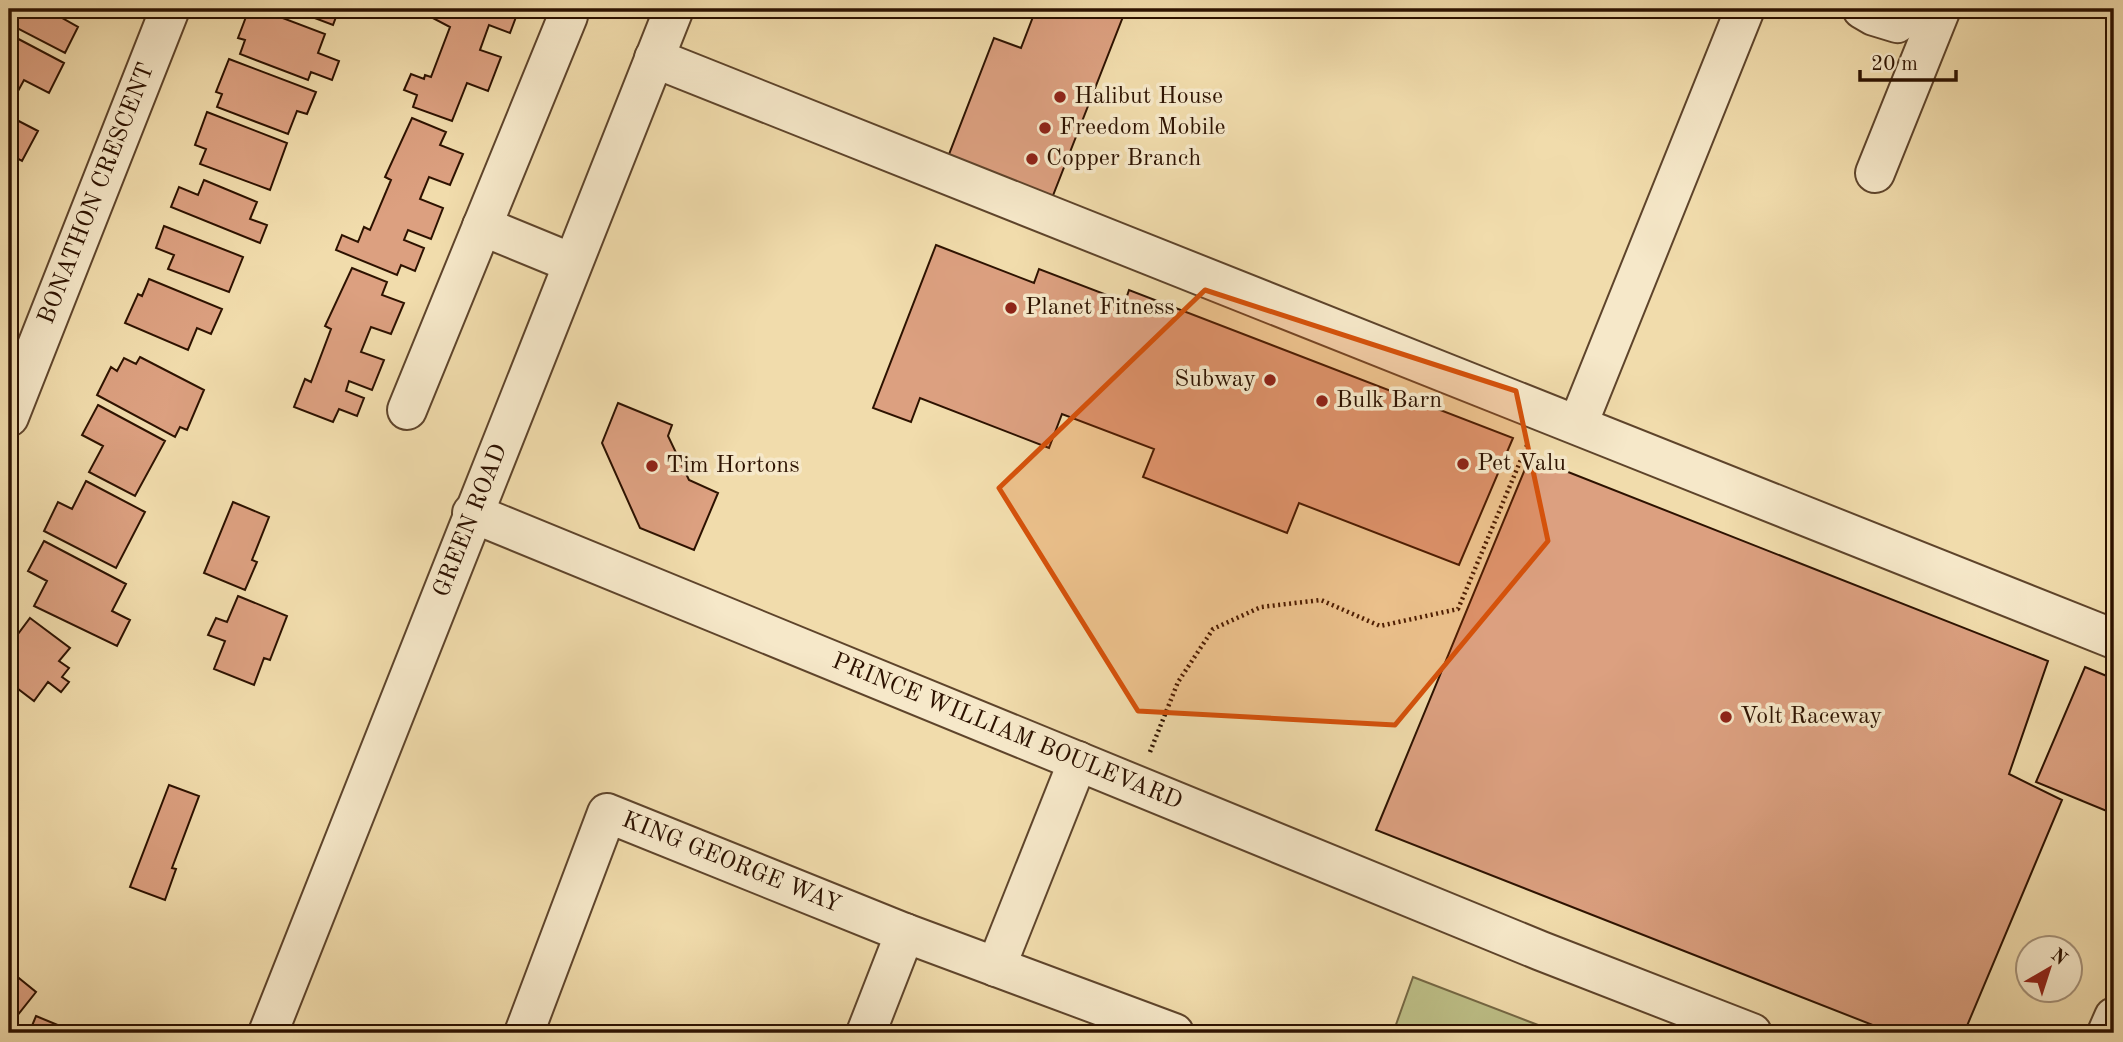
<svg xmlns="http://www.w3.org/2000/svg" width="2123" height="1042" font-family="'Old Standard TT',serif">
<rect width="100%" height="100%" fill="#f1dcac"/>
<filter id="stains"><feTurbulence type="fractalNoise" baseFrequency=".00286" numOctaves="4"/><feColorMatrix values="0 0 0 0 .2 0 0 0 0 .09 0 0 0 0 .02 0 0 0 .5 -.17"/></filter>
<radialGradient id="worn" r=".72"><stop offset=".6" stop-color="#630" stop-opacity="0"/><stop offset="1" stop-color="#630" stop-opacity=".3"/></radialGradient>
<path fill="#bdbf87" stroke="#756844" stroke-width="2" d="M1413,977L1559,1033H1393Z"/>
<path fill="#dca080" stroke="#2d1200" stroke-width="2" d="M9,9H60L57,15L78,27L65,53L9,24Z
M249,9H259L325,34L318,53L339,61L332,80L311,72L308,80L240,54L245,40L238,38Z
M291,9H339L333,25Z
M429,9H519L510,33L489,25L480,50L501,57L488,91L467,83L452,121L413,107L417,95L404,90L411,74L424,79L425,75L431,77L450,27L427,15Z
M1036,9H1126L1052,198L948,157L994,38L1021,48Z
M9,34L64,63L49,93L24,80L17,93L9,89Z
M229,59L316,92L307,114L297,111L288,134L217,107L222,94L216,92Z
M207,112L287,143L270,190L200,164L206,149L195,145Z
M9,116L38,131L22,161L9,154Z
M412,118L446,132L440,145L463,154L450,185L429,177L420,199L443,208L431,239L408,230L404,240L424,248L415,271L401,265L397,275L336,250L342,235L358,242L364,227L370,230L391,180L385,177Z
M204,180L257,202L250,219L267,225L260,243L171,207L179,187L198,195Z
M164,226L243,257L229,292L168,269L174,255L156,248Z
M936,245L1034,283L1039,269L1125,302L1129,290L1513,438L1459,565L1299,503L1287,533L1143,477L1154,449L1062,414L1049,448L920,398L911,422L873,408Z
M352,268L387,282L382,295L404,303L391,334L371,327L361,352L384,360L372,390L349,381L346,391L364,398L357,416L339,409L333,422L294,407L305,379L311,382L331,329L325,326Z
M149,279L222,309L211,334L197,328L188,350L125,323L138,294L142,296Z
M140,357L204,390L187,430L180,427L175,437L97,395L111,367L117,371L124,358L136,364Z
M618,403L672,425L668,436L689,480L718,493L694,550L640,528L602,443Z
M98,405L165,441L135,496L89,472L103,446L82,435Z
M1530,457L2048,661L2009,774L2062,800L1964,1033H1893L1376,830Z
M86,481L145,512L116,568L44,531L58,502L72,509Z
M233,502L269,517L252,560L257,562L245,590L204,573Z
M44,541L126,584L112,611L130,620L117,646L34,606L47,581L28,571Z
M238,596L287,616L270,660L264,658L254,685L214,669L225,641L208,635L216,618L227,622Z
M30,618L70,648L59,661L69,668L62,677L69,682L61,692L48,682L34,701L9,682V639L12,642Z
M2085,667L2114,679V814L2036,782Z
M169,785L199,796L172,868L176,869L165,900L130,887Z
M9,970L36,992L9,1026Z
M36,1016L77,1033H29Z"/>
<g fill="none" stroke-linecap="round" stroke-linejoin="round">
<g stroke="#5e442b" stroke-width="42">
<g id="minor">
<path d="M1862,9L1874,16L1897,23L1912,9"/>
<path d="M654,58L2114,639"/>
<path d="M1875,173L1941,9"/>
<path d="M482,226L572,263"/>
<path d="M407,410L568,16"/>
<path id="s1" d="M9,417L170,9"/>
<path d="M1578,424L1745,9"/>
<path id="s2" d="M472,513L1541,951L1752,1033"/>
<path d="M996,967L1078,761"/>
<path id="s3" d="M268,1033L674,9"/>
<path id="s4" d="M524,1033L607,813L905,933L1174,1033"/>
<path d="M866,1033L905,933"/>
<path d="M2107,1033L2114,1017"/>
</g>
</g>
<path stroke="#2d1200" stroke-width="4.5" stroke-dasharray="2 3.5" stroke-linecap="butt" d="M1150,752L1178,682L1213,629L1261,607L1321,600L1380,626L1458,609L1528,443"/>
<use href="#minor" stroke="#f6e8c9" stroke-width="38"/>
</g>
<path fill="#d5520b" fill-opacity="0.2" stroke="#d5520b" stroke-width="5" stroke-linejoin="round" d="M1205,290L1516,391L1548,541L1395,725L1138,711L999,488Z"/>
<g fill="#8f2418" stroke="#f6e8c9" stroke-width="2.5">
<circle cx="1060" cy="97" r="7"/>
<circle cx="1045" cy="128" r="7"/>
<circle cx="1032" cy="159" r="7"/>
<circle cx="1011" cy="308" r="7"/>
<circle cx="1270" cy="380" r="7"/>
<circle cx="1322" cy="401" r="7"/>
<circle cx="1463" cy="464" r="7"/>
<circle cx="652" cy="466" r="7"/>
<circle cx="1726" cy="717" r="7"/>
</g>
<g text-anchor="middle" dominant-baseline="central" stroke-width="7" stroke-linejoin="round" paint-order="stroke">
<g font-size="24" fill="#2d1200" stroke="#f6e8c9" text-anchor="start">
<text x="1074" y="97">Halibut House</text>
<text x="1059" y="128">Freedom Mobile</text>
<text x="1046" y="159">Copper Branch</text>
<text x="1025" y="308">Planet Fitness</text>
<text x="1256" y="380" text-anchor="end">Subway</text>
<text x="1336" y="401">Bulk Barn</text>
<text x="1477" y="464">Pet Valu</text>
<text x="666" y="466">Tim Hortons</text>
<text x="1740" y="717">Volt Raceway</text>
</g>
<g font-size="24" fill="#2d1200" stroke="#f6e8c9">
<text stroke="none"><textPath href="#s1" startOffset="240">BONATHON CRESCENT</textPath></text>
<text stroke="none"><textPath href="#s3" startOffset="551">GREEN ROAD</textPath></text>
<text stroke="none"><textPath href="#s2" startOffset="578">PRINCE WILLIAM BOULEVARD</textPath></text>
<text stroke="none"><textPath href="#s4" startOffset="369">KING GEORGE WAY</textPath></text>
</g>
</g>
<rect width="2123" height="1042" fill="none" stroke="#f1dcac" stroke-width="35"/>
<rect x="10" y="10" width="2102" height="1021" fill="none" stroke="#2d1200" stroke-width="3.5"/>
<rect x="18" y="18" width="2088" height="1007" fill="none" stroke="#2d1200" stroke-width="2"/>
<g transform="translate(2049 969) rotate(39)"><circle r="33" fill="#f6e8c9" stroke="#a69279" stroke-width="2"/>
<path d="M0-5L12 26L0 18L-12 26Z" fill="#8f2418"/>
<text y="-10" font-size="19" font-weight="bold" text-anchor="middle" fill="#2d1200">N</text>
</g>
<path d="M1860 70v10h96v-10" fill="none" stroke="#2d1200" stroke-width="3.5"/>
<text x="1871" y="70" font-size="21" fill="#2d1200" stroke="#f6e8c9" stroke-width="5" paint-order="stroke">20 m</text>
<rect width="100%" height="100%" filter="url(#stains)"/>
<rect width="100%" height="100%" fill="url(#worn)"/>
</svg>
